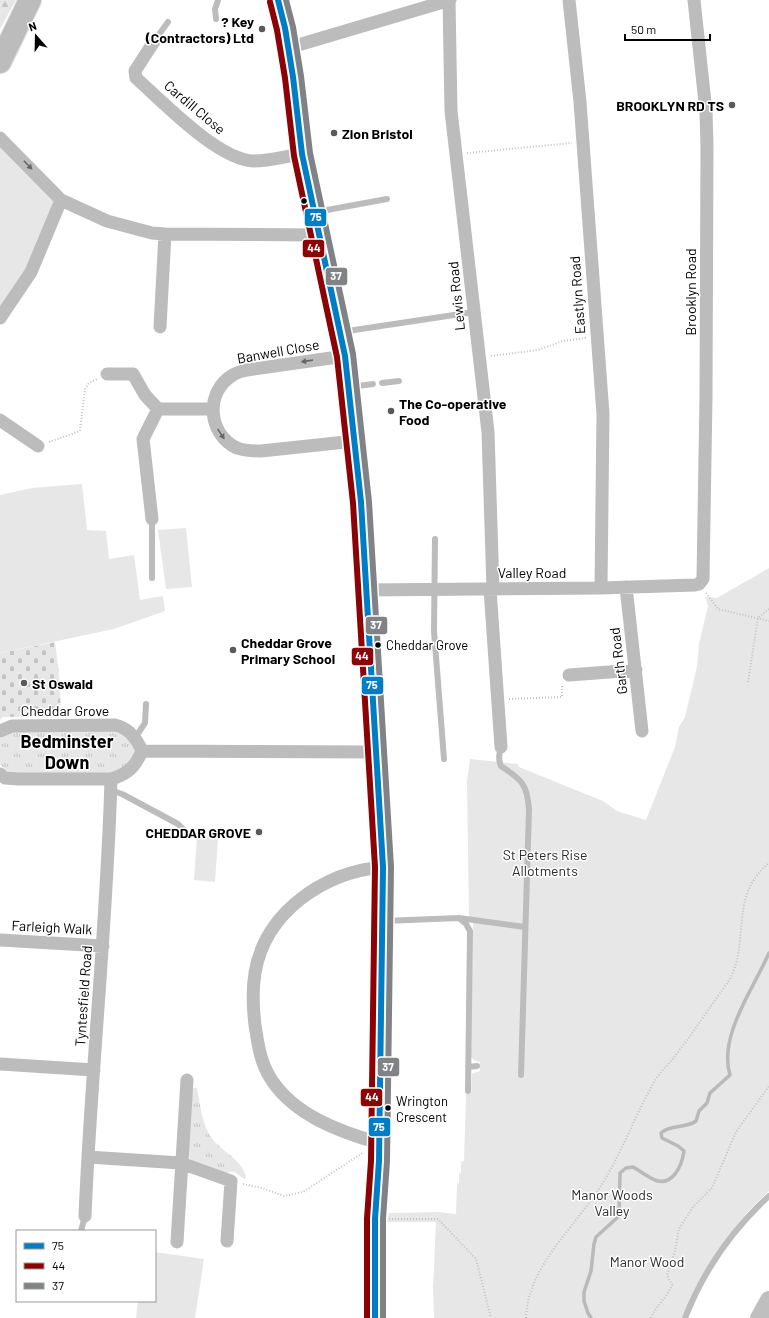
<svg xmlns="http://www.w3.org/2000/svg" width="769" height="1318" font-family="Barlow,sans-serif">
<defs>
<pattern id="grass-tufts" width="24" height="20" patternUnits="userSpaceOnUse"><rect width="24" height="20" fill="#e7e7e7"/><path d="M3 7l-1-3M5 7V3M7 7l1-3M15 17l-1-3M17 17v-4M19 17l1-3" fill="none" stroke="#c4c4c4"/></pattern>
<pattern id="forest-firs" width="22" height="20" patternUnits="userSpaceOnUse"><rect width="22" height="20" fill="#e7e7e7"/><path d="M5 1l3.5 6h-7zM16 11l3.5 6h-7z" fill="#c4c4c4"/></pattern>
<pattern id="cemetery-stones" width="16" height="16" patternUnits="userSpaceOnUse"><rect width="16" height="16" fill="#e7e7e7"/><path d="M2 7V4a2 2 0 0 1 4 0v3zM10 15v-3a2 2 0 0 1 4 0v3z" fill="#c4c4c4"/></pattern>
</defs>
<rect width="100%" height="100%" fill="#fff"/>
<path fill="url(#grass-tufts)" d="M103,729L124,733L134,746L136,753L135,759L116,773L15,774L5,770L0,764V738L11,730Z
M191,1088H197C200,1102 201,1120 209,1134C219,1151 240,1157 246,1176L245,1179C237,1175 236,1169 226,1173L191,1161L187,1154Z"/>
<path fill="url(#forest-firs)" d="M0,0H16L0,29Z"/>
<path fill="url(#cemetery-stones)" d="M55,642L59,674L61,716L3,717L0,720V653Z"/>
<path fill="#e7e7e7" d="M0,145L53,200L54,203L28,268L0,310Z
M82,484L87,530L106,531L109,559L134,555L140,600L163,596L165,611L114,629L0,653V495L32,488Z
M186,528L192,587L166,589L158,530Z
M769,568V1191C727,1228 707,1269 683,1318H434L433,1289L436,1222H387L389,1213L439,1212L456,1214L457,1184L459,1183V1173H461V1162L464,1161L466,1094L471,1093L472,1074L480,1071V1062L474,1060L471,1057L473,921L469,917L467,782L470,759L518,764L519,767L603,801L617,811L646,820L675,747L679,727L685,717L697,667L699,644L708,606L705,597L717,598Z
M197,836L218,838L215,882L194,880Z
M155,1252L204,1259L195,1318H136L138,1301H155Z"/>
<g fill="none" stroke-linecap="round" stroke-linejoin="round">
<path stroke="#b9b9b9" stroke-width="3.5" d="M591,1318L588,1313L584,1301V1292L591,1271L594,1244L596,1237L619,1216L620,1173L626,1168L633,1167C640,1171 648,1177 655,1180C673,1187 682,1165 684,1151L678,1146L662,1138L661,1133C671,1124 685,1129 696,1121L699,1111L707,1103L710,1093L730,1075C718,1036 754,988 769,953"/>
<g stroke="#dbdbdb" stroke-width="24">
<path id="highway" d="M0,62L30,0"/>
</g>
<path stroke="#c2c2c2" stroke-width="2" stroke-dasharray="1 2" stroke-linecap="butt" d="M467,153L572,143
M491,356L538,350L563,341L586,338
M49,442L80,431L85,389L89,383L97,379
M706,593L718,609L769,621
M748,682L758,618L769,609
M509,699L562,697V684
M243,1184L262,1188L284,1196L303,1192L364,1152
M389,1219H438L476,1259L491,1318
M526,1318C528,1264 578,1225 604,1181C623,1149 636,1114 654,1082C660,1072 669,1064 675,1056C693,1033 709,1008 726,985C753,947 726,898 769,863
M651,1318C656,1305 667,1298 672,1285L667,1275L675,1251L679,1229L693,1207L712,1188L736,1132L769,1086"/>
<path stroke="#bcbcbc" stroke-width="6" d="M216,19L215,9L218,0
M155,40L168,22
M316,212L387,199
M341,332L474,312
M382,383L399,381
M350,387L373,384
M435,539L434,631L444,759
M152,578V519
M135,738L145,723L146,704
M501,747C499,755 498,759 501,766C522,780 527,784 529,809L521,1075
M110,790L122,794L178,824L184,830L185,836
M459,918L466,924L470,931L468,1091
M384,921L459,918L525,927
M468,1067L477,1066
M81,1231L85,1216
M685,1318C703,1272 732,1230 769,1196"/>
<path stroke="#bcbcbc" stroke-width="13" d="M449,0L451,111L488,432L493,589
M569,0L580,102L603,414L601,588
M155,40L135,71L136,78C163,102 218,160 254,161C270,161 287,156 302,154
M288,48L450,0
M0,138L61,200L107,221L152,233L165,234L318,235
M0,318L31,272L61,200
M160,327L165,234
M345,356L247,370C243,371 237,372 233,375C205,391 207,434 237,448C245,451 252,451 261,451L355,441
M107,374H133L145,395L158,409
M0,420L38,446
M152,519L143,439L158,409H212
M626,587L642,731
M490,589L501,747
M366,590L601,588L695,585L699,584L703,579L706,397L707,146L706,112L694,0
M569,675L636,670
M0,731L12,726L115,725C129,728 137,739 142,751
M142,751L376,752
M0,774L5,778L18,779H111C128,774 135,767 142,751
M0,940L103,946
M0,1064L94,1070
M379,1143C340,1132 294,1115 271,1079C260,1062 258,1044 255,1025C253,1008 252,990 255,973C265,912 324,872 383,867
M88,1157L181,1163L231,1181L227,1241
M85,1216C91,1070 107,925 111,779
M177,1242L187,1080"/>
<path stroke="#bfbfbf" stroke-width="18" d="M278,0L285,28L293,77L302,154L345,356L361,502L383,867L379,1161L375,1219V1318
M759,1318L769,1300"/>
<use href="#highway" stroke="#bcbcbc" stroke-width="22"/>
<g stroke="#fff" stroke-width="9">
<path id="bus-1" d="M278,0L285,28L293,77L302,154L345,356L361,502L383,867L379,1161L375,1219V1318"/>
</g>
<g stroke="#fff" stroke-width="9">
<path id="bus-2" d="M270,2L277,30L285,78L294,156L337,357L353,503L375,867L371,1161L367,1219V1318"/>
</g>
<g stroke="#fff" stroke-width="9">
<path id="bus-3" d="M286,0L293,27L301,76L310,153L353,354L369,502L391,867L387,1161L383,1219V1318"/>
</g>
<use href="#bus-1" stroke="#007ec5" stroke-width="6"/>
<use href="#bus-2" stroke="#8b0304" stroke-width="6"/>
<use href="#bus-3" stroke="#808285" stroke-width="6"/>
</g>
<defs><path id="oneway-solid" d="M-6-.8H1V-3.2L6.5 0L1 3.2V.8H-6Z"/></defs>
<g fill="#676767">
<use href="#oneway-solid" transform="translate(28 165) rotate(46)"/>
<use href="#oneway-solid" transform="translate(307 361) rotate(172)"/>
<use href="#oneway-solid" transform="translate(221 434) rotate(56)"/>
</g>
<g fill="#595959" stroke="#fff" stroke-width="1.5">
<circle cx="262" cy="29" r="4"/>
<circle cx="732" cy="105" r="4"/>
<circle cx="334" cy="133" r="4"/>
<circle cx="391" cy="411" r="4"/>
<circle cx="233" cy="650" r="4"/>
<circle cx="24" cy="683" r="4"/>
<circle cx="259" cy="832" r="4"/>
</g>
<g fill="#000" stroke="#fff" stroke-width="1.5">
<circle cx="304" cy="201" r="3.5"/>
<circle cx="378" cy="645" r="3.5"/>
<circle cx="388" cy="1108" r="3.5"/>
</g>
<g text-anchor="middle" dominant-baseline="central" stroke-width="3" stroke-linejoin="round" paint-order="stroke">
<g font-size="13" fill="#000" stroke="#fff" text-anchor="start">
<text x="386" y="645">Cheddar Grove</text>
<text x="396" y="1101">Wrington<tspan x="396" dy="16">Crescent</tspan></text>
</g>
<g font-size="14" font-weight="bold" fill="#000" stroke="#fff" text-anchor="start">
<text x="254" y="21" text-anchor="end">? Key<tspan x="254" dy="16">(Contractors) Ltd</tspan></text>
<text x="724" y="105" text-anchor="end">BROOKLYN RD TS</text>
<text x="342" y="133">Zion Bristol</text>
<text x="399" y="403">The Co-operative<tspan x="399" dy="16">Food</tspan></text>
<text x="241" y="642">Cheddar Grove<tspan x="241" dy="16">Primary School</tspan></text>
<text x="32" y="683">St Oswald</text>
<text x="251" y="832" text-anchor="end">CHEDDAR GROVE</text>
</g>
<g font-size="14" fill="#000" stroke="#fff">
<text transform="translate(195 107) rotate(40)">Cardill Close</text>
<text transform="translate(690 292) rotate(-90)">Brooklyn Road</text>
<text transform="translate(577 295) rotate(-94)">Eastlyn Road</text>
<text transform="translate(456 296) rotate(-96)">Lewis Road</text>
<text transform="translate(278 351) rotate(-10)">Banwell Close</text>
<text x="532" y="572">Valley Road</text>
<text transform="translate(618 661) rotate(-97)">Garth Road</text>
<text x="65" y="710">Cheddar Grove</text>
<text transform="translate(52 927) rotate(3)">Farleigh Walk</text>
<text transform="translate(83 996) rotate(-86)">Tyntesfield Road</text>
</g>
<g font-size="14" fill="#2b2b2b" stroke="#fff">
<text x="545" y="854">St Peters Rise<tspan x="545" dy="16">Allotments</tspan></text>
<text x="612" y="1194">Manor Woods<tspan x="612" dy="16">Valley</tspan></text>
<text x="647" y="1261">Manor Wood</text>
</g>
<g font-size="18" font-weight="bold" fill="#000" stroke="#fff">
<text x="67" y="741">Bedminster<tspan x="67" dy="21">Down</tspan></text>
</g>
</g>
<g stroke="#fff" stroke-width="1.5">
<rect x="304" y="208" width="23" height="19" rx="4" fill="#007ec5"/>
<rect x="302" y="239" width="23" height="19" rx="4" fill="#8b0304"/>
<rect x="325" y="267" width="23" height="19" rx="4" fill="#808285"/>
<rect x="365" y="616" width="23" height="19" rx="4" fill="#808285"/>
<rect x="351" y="647" width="23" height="19" rx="4" fill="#8b0304"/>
<rect x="361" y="676" width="23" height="19" rx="4" fill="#007ec5"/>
<rect x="377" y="1057" width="23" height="20" rx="4" fill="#808285"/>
<rect x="360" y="1088" width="23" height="19" rx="4" fill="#8b0304"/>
<rect x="368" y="1117" width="23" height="20" rx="4" fill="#007ec5"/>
</g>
<g font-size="11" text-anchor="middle" font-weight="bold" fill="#fff">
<text x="316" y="221">75</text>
<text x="314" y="252">44</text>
<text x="336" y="280">37</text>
<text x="376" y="629">37</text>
<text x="362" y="660">44</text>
<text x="372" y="689">75</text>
<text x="388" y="1071">37</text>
<text x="372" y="1101">44</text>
<text x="379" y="1131">75</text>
</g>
<rect x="16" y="1230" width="140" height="72" fill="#ffffff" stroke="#999999"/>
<rect x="24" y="1243" width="20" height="6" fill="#007ec5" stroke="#999999"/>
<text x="52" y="1250" font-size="12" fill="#000000">75</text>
<rect x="24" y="1263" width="20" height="6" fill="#8b0304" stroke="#999999"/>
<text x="52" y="1270" font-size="12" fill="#000000">44</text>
<rect x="24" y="1283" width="20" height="6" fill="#808285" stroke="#999999"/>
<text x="52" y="1290" font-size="12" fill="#000000">37</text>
<g transform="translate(36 36) rotate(340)" stroke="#ffffff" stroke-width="3" paint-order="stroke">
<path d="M0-3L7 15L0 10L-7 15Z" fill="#000000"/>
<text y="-6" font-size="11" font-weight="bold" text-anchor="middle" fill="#000000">N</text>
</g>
<path d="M625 34v6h85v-6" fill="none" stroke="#000000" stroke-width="2"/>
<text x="631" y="34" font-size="12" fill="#000000" stroke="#ffffff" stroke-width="3" paint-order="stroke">50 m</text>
</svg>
